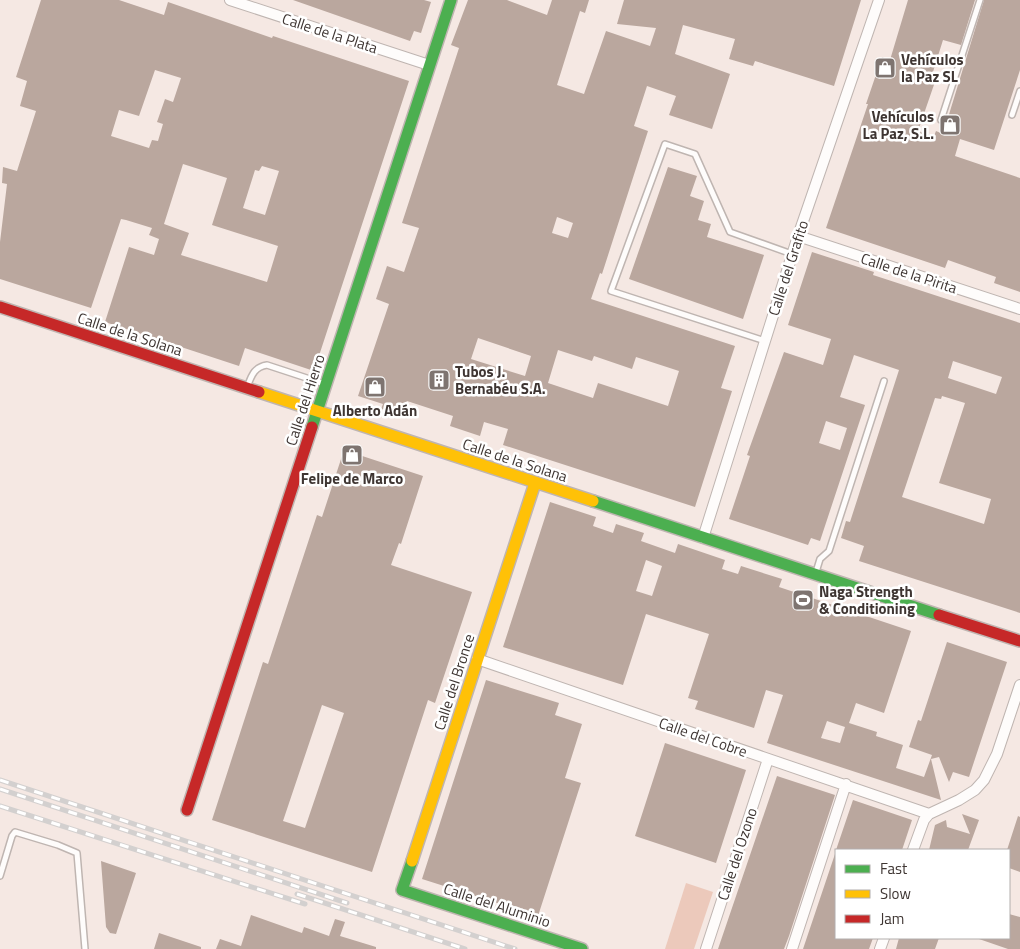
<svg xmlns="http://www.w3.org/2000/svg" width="1020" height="949" font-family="'Titillium Web',sans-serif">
<rect width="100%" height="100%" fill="#f5e8e3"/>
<path fill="#ecc9bb" d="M686,883L713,892L694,949H665Z"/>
<path fill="#baa79e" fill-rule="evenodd" d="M41,0H119L164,15L168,2L272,38L273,36L409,81L314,371L245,348L239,366L105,322L129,247L154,255L159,239L149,235L152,228L126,220L121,219L91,308L0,279V242L7,184L2,183L3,167L17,171L36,111L20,106L27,81L16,77ZM155,70L181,78L173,102L165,99L157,122L163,124L158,141L152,140L149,148L111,136L119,110L139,116ZM183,164L227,178L212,225L278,246L267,282L181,255L189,233L164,224ZM262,166L279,171L265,215L243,208L255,170L259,171Z
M293,0H424L431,2L421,33L414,31L410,41Z
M468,0H507L547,15L552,0H589L585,13L580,11L557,85L584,94L606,31L650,46L656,28L617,24L624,0H861L834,86L755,61L753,66L729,59L735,39L683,25L675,54L730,74L712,129L669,115L676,96L647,86L634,126L648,131L602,274L600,273L591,299L735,346L721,388L732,391L695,507L503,445L508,429L484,422L480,436L450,426L453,416L407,401L402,416L381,409L383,404L358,396L389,304L376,299L387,266L404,272L419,228L402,223L459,48L451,45ZM557,217L573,223L568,238L552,233ZM478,338L531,356L525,376L471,359ZM558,350L592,361L594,356L632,369L636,357L679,371L668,406L598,383L593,398L548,383Z
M908,0H975L961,45L943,40L932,75L937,76L918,131L934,136L936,131L943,134L984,0H1020V70L994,150L960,139L955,156L1020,178V292L994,283L996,277L948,260L945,268L826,228L868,104H866L882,57L890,60Z
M668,167L697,176L690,196L704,201L698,220L711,224L707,237L764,255L743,319L629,279Z
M812,252L874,272L873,275L1020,323V613L859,561L864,546L841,538L846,521L850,522L899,370L854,355L840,397L865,405L820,541L811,538L808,545L729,519L750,456L747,455L784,352L823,365L831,339L788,325ZM953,361L1002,377L996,394L948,378ZM942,396L965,403L939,483L991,499L984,524L902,497L935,398L941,399ZM826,421L847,428L840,450L819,443Z
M344,450L423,476L401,544L399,543L391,565L472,592L435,703L428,700L372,872L212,820L263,662L268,664L317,515L322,517ZM322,705L344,713L305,828L283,821Z
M550,502L596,517L593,526L613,533L616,524L644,533L641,541L675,553L678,544L725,560L722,569L738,574L741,566L782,579L779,587L911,631L884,713L856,703L849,723L877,732L876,736L903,745L896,768L924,777L932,755L909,747L918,720L921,721L947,642L1007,662L969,777L953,772L949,782L939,757L931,759L941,800L767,743L783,695L766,690L754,728L695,709L698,701L688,698L709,634L646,614L623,685L503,647ZM646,560L662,566L652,596L636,591ZM827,721L845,727L840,743L821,738Z
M486,680L559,703L555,715L582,724L565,778L581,783L538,916L422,879Z
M665,743L746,770L716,863L635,836Z
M777,776L835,795L789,936L784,949H718Z
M853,800L912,820L902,850H836Z
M962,814L979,820L968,850H929L935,825L946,820L947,827L970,834Z
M1018,816L1020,817V872L1009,868L1007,850Z
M835,854L836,938H873L869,949H803Z
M101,861L136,873L116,934L110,933L106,927Z
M1009,914L1020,917V949H1008L979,939L1009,938Z
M251,915L302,933L304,927L329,936L335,919L345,922L340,936L376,947V949H216L220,939L241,946Z
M159,933L201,947V949H154Z
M899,938H939L935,949H896Z"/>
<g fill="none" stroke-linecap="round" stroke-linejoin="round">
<g stroke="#bfb5b1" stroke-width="8">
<path id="lane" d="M1012,115L1020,91
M941,120L980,0
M765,341L611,291L665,144L695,154L730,232L792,254
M248,385C252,374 255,367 267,365L325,384
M816,572L820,559L829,551L884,381
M0,876L12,836L15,832L58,845L77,853L85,949"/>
</g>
<g stroke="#bfb5b1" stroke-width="12">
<path id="street" d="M230,0L429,65
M798,236L1020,309
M703,538L798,236L879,0
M477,659L929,814
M913,850L924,820L929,814L959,800L975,790L984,780L997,754L1020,685
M706,949L768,759
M792,949L846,784
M880,949L884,938"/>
</g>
<g stroke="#bfb5b1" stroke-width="14">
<path id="fast" d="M312,427L451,0
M593,501L939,615
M412,861L402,890L582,949"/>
</g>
<g stroke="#bfb5b1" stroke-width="14">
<path id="slow" d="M259,392L593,501
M412,861L535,483"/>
</g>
<g stroke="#bfb5b1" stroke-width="14">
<path id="jam" d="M0,307L259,392
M939,615L1020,641
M187,810L312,427"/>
</g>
<use href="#lane" stroke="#fefcfb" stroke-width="5"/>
<use href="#street" stroke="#fefcfb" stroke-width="10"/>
<use href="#fast" stroke="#4caf50" stroke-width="11"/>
<use href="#slow" stroke="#ffc107" stroke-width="11"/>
<use href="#jam" stroke="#c62828" stroke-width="11"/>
<g stroke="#d3d0cf" stroke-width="5">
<path id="rail" d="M0,780L515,949
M0,789L347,903
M0,806L305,904
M297,894L465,949"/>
</g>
<use href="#rail" stroke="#fff" stroke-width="3" stroke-dasharray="9" stroke-linecap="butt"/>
</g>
<defs>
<g id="shop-square" transform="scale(1.125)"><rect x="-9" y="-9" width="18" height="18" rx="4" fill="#7e7470" stroke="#fff"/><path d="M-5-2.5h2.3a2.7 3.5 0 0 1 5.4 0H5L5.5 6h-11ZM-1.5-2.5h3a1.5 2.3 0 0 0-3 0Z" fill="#fff"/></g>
<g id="building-square" transform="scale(1.125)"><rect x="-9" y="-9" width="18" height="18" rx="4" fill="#7e7470" stroke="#fff"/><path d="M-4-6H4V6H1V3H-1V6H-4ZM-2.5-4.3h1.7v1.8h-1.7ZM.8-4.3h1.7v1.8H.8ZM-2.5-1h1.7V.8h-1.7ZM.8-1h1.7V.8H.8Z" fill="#fff"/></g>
<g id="stadium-square" transform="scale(1.125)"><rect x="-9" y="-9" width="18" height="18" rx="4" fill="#7e7470" stroke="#fff"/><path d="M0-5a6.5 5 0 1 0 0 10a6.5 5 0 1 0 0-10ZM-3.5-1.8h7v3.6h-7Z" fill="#fff"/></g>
</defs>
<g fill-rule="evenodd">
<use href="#shop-square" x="885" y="68"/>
<use href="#shop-square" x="950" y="125"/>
<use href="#building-square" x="439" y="380"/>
<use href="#shop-square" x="375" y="387"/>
<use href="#shop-square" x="352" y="455"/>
<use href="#stadium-square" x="803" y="600"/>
</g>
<g text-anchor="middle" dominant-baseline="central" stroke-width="5" stroke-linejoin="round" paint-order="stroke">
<g font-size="15" fill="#3e3532" stroke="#fff">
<text transform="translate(330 33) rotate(18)">Calle de la Plata</text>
<text transform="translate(788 268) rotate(-72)">Calle del Grafito</text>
<text transform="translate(909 273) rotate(18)">Calle de la Pirita</text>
<text transform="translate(130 334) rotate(18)">Calle de la Solana</text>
<text transform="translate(305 400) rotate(-72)">Calle del Hierro</text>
<text transform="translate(515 460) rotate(18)">Calle de la Solana</text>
<text transform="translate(454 682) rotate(-72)">Calle del Bronce</text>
<text transform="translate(703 737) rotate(19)">Calle del Cobre</text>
<text transform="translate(737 854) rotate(-72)">Calle del Ozono</text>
<text transform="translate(497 905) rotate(18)">Calle del Aluminio</text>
</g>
<g font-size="15" font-weight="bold" fill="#3e3532" stroke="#fff" text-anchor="start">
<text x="901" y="59">Vehículos<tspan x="901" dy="17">la Paz SL</tspan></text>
<text x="934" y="116" text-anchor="end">Vehículos<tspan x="934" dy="17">La Paz, S.L.</tspan></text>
<text x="455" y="371">Tubos J.<tspan x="455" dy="17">Bernabéu S.A.</tspan></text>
<text x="375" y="410" text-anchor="middle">Alberto Adán</text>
<text x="352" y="478" text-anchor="middle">Felipe de Marco</text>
<text x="819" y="591">Naga Strength<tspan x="819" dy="17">&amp; Conditioning</tspan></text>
</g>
</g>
<rect x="835" y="849" width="175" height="90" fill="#ffffff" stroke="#b2aead"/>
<rect x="845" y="865" width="25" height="8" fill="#4caf50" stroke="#b2aead"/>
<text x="880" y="874" font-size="15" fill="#3e3532">Fast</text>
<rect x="845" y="890" width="25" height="8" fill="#ffc107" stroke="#b2aead"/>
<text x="880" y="899" font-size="15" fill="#3e3532">Slow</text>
<rect x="845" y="915" width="25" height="8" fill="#c62828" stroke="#b2aead"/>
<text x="880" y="924" font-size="15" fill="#3e3532">Jam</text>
</svg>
